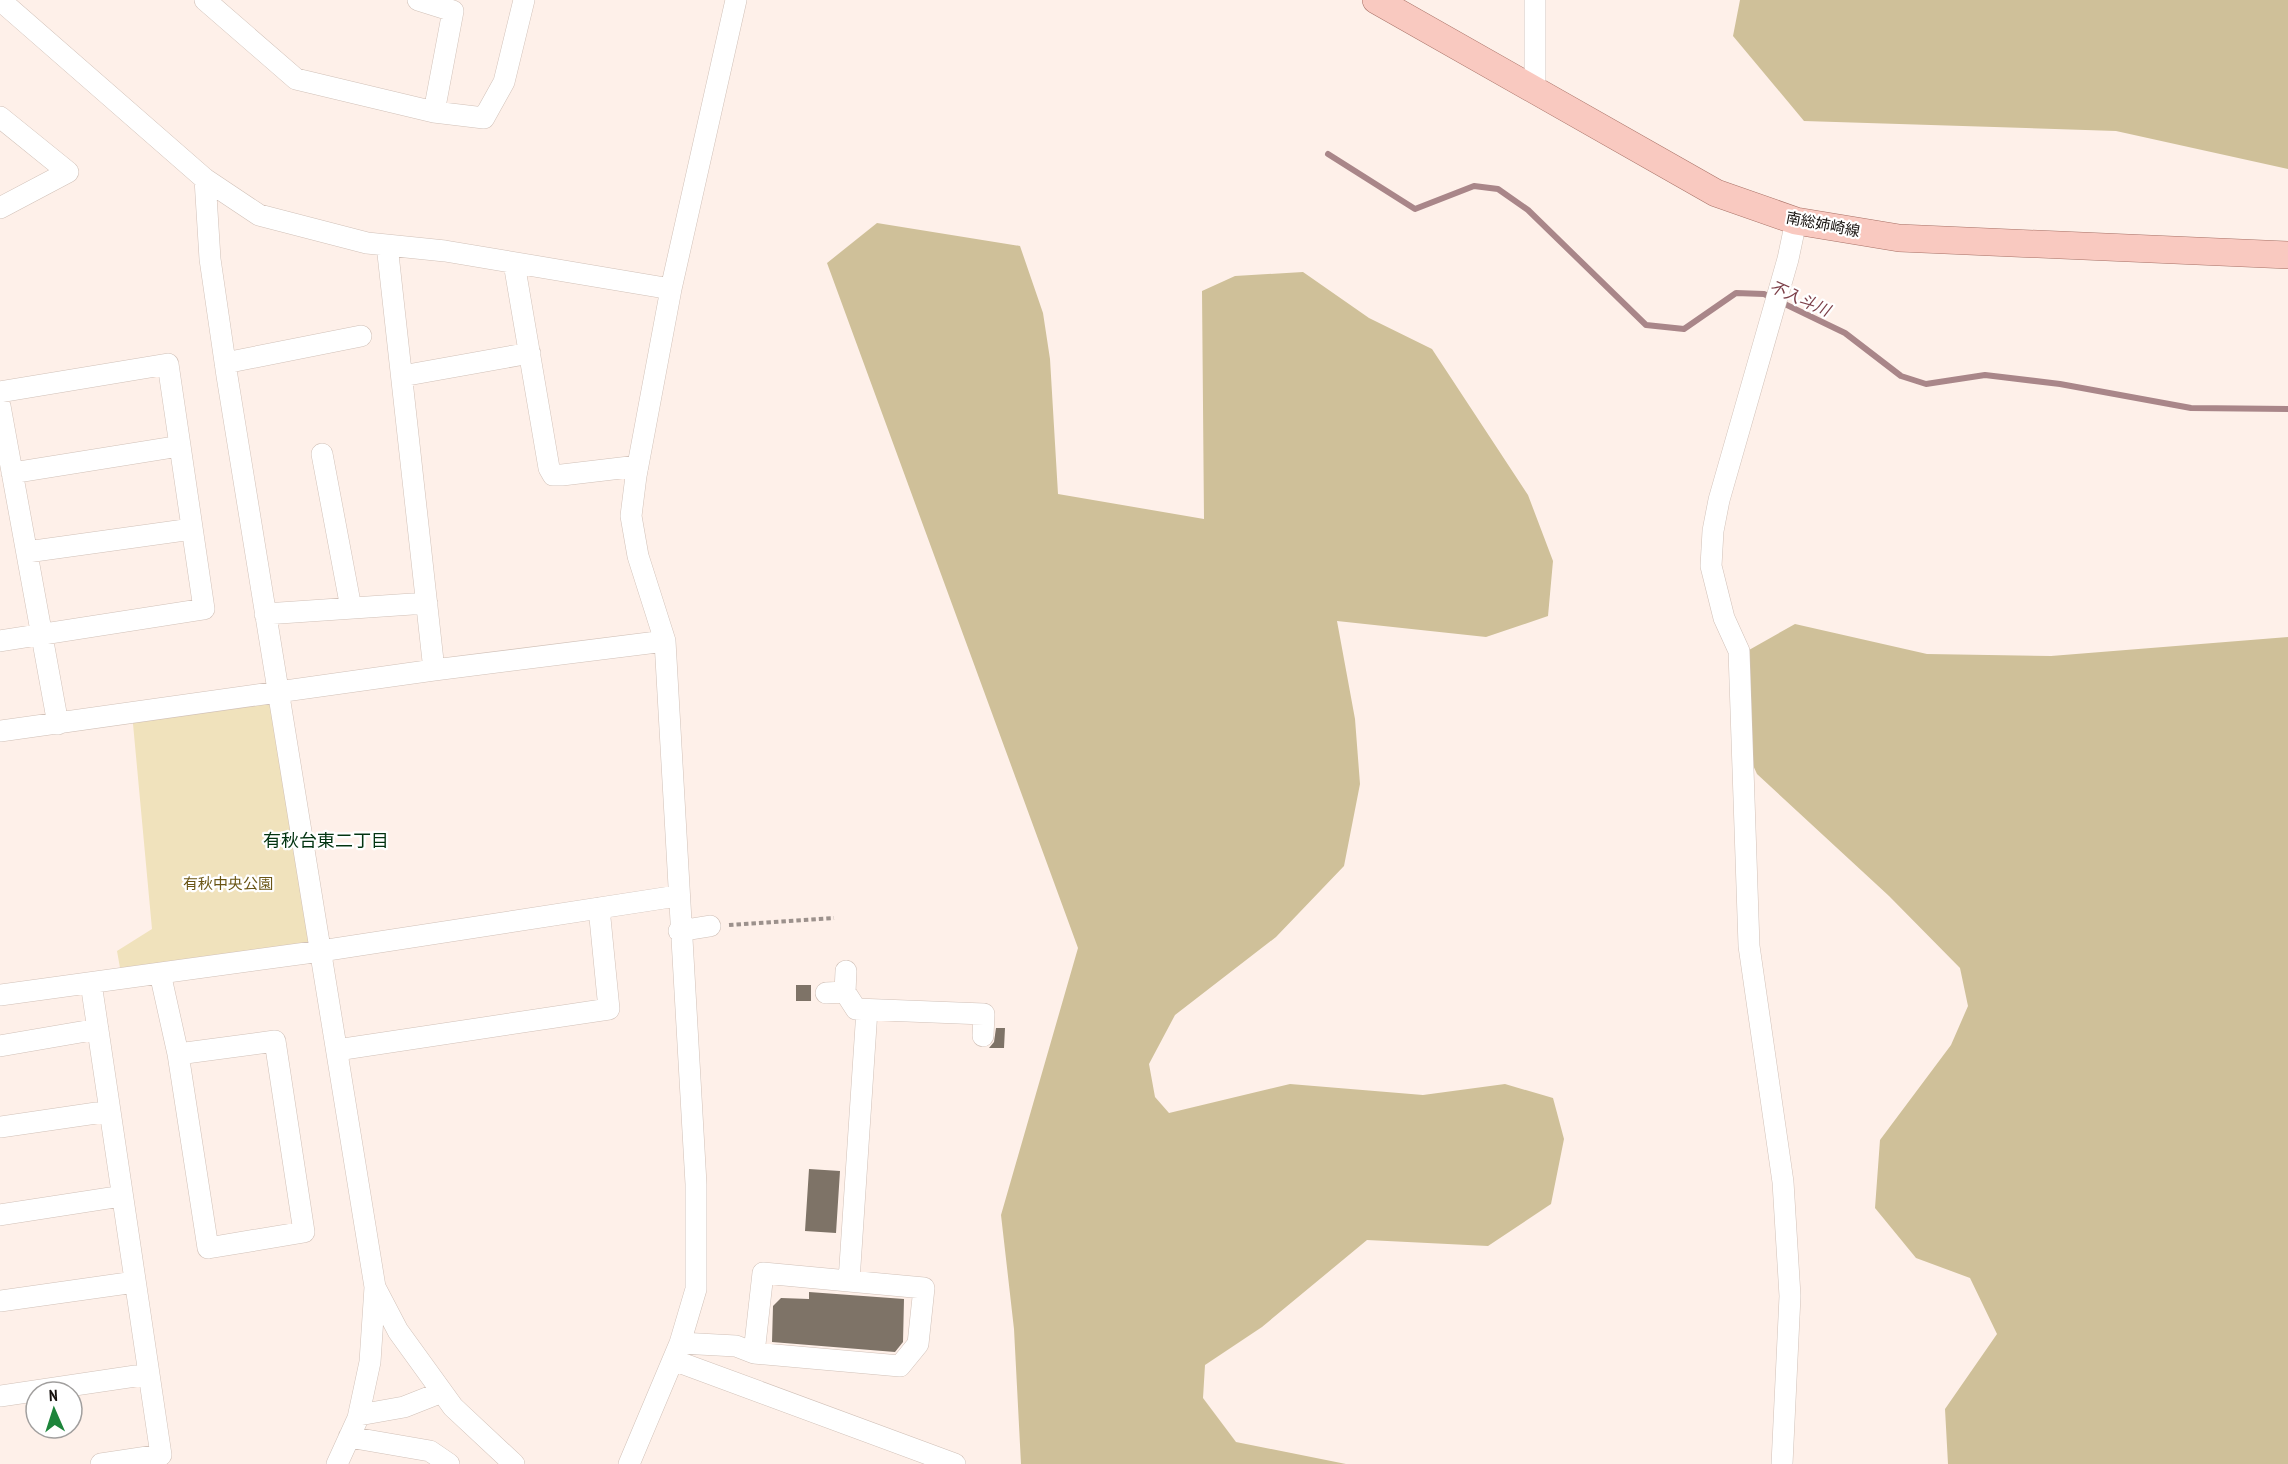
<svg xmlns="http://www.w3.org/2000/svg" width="2288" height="1464" font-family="'PT Sans Narrow','Noto Sans JP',sans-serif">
<rect width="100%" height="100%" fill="#fef0e9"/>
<path fill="#f0e2bc" d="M279,691L321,951L122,979L117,951L152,929L132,713Z"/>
<path fill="#cfc099" d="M1740,0H2288V169L2116,131L1804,121L1733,36Z
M877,223L1020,246L1043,313L1050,359L1058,494L1204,519L1202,291L1235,276L1303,272L1369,318L1432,349L1528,495L1553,561L1548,616L1486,637L1337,621L1355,719L1360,784L1344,866L1276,937L1175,1015L1149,1064L1155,1097L1169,1113L1290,1084L1423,1095L1505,1084L1553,1098L1564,1139L1551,1204L1488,1246L1367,1240L1262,1327L1205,1365L1203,1398L1236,1442L1346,1464H1021L1014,1329L1001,1215L1078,948L827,263Z
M1795,624L1927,654L2051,656L2288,637V1464H1948L1945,1409L1997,1334L1970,1278L1916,1258L1875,1208L1880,1140L1951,1045L1968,1006L1960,968L1889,896L1757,774L1731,717L1749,650Z"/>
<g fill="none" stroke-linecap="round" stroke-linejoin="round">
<path stroke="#a98689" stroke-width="6" d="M1328,154L1415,209L1474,186L1498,189L1528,210L1646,325L1684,329L1736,293L1764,294L1845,333L1901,376L1926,384L1985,375L2060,384L2191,408L2288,409"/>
</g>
<path fill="#7e7367" d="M796,985H811V1001H796Z
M996,1028H1005L1004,1048H989L994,1042Z
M809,1169L840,1171L836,1233L805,1231Z
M809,1292L904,1299L903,1342L895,1352L772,1342L773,1306L781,1298L809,1299Z"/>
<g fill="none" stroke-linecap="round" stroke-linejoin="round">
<g stroke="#d1c1b8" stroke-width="22">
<path id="minor" d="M0,0L205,179L259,215L367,243L445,251L671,289
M205,0L296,79L434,112L484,118L504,82L524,0
M418,0L453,11L434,112
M1535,88V0
M0,117L68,172L0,208
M205,179L210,259L227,376L375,1287L370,1362L358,1418L337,1464
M387,245L434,670
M514,263L549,468L553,475H562L638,466
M225,363L361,336
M402,376L530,353
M0,392L168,364L204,609L0,641
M0,406L58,724
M322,454L351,608
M12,473L180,446
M27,552L192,529
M265,614L427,603
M0,731L434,670L665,641
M679,931L710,926
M846,971L845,992L856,1009L984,1014L983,1036
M160,973L178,1054L208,1248L304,1232L275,1041L178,1054
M91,983L161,1455L101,1464
M826,993L845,992
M0,995L321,951L677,896
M0,1046L98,1029
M337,1050L609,1009L599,908
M0,1127L110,1111
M0,1215L122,1196
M849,1281L867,1010
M375,1287L398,1331L453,1407L514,1464
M0,1301L135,1282
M680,1343L736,1346L754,1353L763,1273L924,1288L918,1344L900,1366L754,1353
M673,1360L955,1464
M0,1396L149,1374
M359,1415L404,1407L442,1392
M349,1437L430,1451L449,1464
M629,1464L680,1343L696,1289V1184L665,641L638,556L631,516L636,476L671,289L736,0
M1782,1464L1790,1296L1783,1182L1749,946L1739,651L1724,618L1711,566L1713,531L1719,500L1788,259L1796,221"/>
</g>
<g stroke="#a77166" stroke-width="28">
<path id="major" d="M1376,0L1716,193L1796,221L1899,238L2288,255"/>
</g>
<path stroke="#9c918c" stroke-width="4" stroke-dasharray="4.5 3" stroke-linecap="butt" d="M729,925L834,918"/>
<use href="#minor" stroke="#fff" stroke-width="21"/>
<use href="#major" stroke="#f9c9c0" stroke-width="27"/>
</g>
<g text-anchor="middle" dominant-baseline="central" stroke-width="4.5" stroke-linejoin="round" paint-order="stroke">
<g font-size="15" fill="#15100d" stroke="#fff">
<text transform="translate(1823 224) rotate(11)">南総姉崎線</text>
</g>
<g font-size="15" fill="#6a5514" stroke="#fff">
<text x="228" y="883">有秋中央公園</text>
</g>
<g font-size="16" font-style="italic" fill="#7c3f48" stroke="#fff">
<text transform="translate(1800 298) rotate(24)">不入斗川</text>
</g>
<g font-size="18" fill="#023411" stroke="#fff">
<text x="326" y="840">有秋台東二丁目</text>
</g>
</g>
<g transform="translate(54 1410) rotate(357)"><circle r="28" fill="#ffffff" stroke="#a19f9e" stroke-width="1.5"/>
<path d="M0-4.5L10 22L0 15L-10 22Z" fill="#1d853b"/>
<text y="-9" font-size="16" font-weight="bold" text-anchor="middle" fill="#15100d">N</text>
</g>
</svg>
